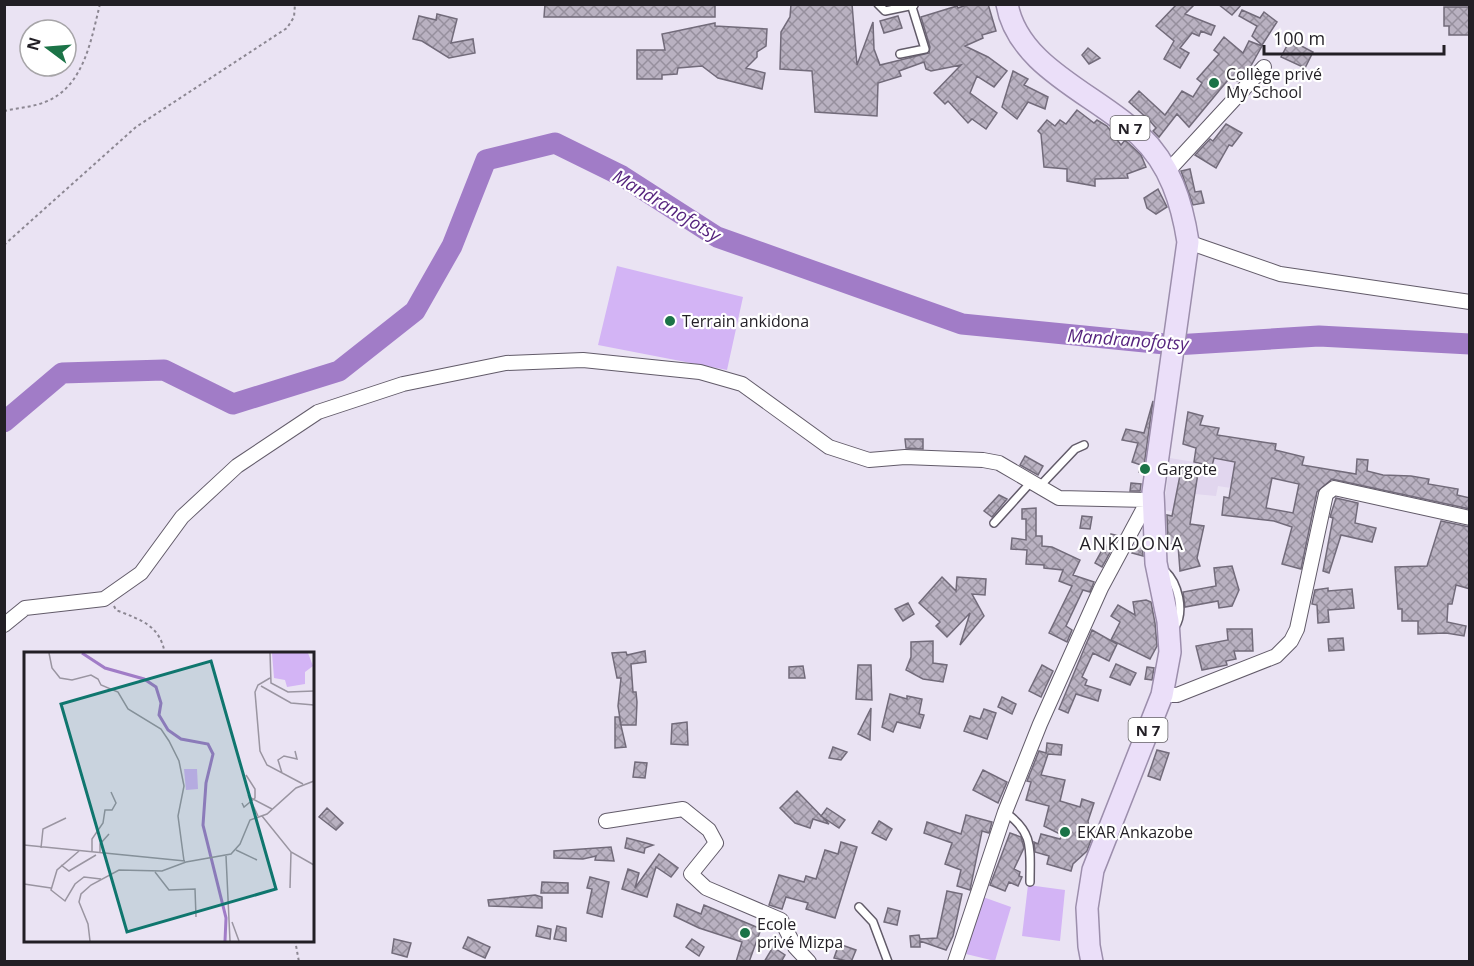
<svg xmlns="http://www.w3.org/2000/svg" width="1474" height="966" font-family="'Open Sans',sans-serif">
<defs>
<pattern id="building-cross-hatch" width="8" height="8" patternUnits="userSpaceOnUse" patternTransform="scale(1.5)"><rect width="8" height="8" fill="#b9b1c1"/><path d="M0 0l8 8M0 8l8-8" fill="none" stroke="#968f9d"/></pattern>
</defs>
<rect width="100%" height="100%" fill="#eae3f3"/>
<path fill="#e1d6ee" d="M1201,425L1219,428L1218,435L1257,442L1250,491L1218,486L1216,496L1195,494L1192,515L1164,510L1170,458L1194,462Z"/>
<path fill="#d3b4f5" d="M617,266L743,297L727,370L598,345Z
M1028,885L1065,890L1060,941L1022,936Z
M983,897L1011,907L995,961L966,954Z"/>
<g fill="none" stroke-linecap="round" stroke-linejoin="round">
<path stroke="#a17cc7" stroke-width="21" d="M4,422L62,373L164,370L233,404L339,371L415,311L452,246L486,160L555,143L622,176L717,237L962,324L1175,345L1319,336L1470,344"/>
</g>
<path fill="url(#building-cross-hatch)" stroke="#726b7a" stroke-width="1.5" fill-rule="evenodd" d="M545,4H715V17H544Z
M791,4H852L857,65L873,22L874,49L880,65L929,53L930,47L921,17L957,6L958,8L969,4H988L996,31L982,35L983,38L965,46L988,57L1007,71L994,87L977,76L970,93L997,113L986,129L972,119L968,123L948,101L945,104L934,93L961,65L931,71L926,69L924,62L899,71L901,76L878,83L877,116L815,112L812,71L780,69L781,32L790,17Z
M1177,4H1195L1185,14L1215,26L1211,35L1201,31L1199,36L1192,33L1180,48L1189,53L1180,68L1164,59L1174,41L1156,26Z
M1218,4H1242L1232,15Z
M1444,7H1470V35H1449V26H1444Z
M1242,10L1260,18L1264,12L1277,22L1262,45L1252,36L1257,26L1239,16Z
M437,14L457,19L451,43L473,39L475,53L449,58L422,41L413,39L419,16L436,20Z
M898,16L902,28L884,33L880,21Z
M715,23V26L767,29L766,46L757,52V57L746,68L765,73L762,89L718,78L702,66L678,68L677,74L662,75V79H637V50H665L662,34Z
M1224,37L1243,53L1249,41L1262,46L1248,71L1239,81L1228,80L1189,127L1177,114L1159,137L1153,131L1156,128L1150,121L1129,102L1139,91L1165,115L1182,91L1193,97L1202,83L1197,79L1219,54L1214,50Z
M1290,40L1313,52L1305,68L1281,57Z
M1088,48L1100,58L1089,64L1082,55Z
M1013,71L1028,79L1024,85L1048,97L1045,109L1028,102L1017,119L1002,107Z
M1077,110L1094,123L1097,120L1107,126L1121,145L1125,140L1141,155L1146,167L1127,174L1128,178L1095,179V186L1067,181V169L1044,167L1041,134L1038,131L1047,120L1055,126L1060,120L1066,124Z
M1226,124L1242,133L1232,146L1229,145L1216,168L1195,155L1210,139L1213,141Z
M1190,169L1195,192L1201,191L1204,203L1193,205L1181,171Z
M1158,189L1167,207L1156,214L1147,208L1144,198Z
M1153,401L1143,473L1139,472L1141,465L1132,462L1138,443L1122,440L1126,429L1144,433Z
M1188,412L1203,416L1200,425L1219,428L1217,435L1276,444L1275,450L1304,457L1302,465L1356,474L1357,459L1368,460L1367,471L1383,475L1411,476L1429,479L1428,484L1458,489L1457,495L1470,498V509L1332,479L1317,492L1301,569L1282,564L1292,527L1274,521L1222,515L1224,497L1229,498L1235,462L1214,458L1212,466L1194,462L1196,448L1183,444ZM1272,478L1299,484L1293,513L1266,508Z
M905,439H923V449L906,448Z
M1025,456L1043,466L1038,475L1020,465Z
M1181,470L1198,473L1190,524L1204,526L1197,558L1200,566L1180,571L1178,545L1168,543L1167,515L1172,516Z
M1131,483L1141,484L1140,491H1130Z
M999,495L1007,499L992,517L984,511Z
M1336,498L1358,503L1355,523L1376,528L1372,542L1341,535L1329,573L1323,571L1333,518L1330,517Z
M1036,508V536H1042V546L1052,547L1080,560L1073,575L1094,582L1090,592L1083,590L1066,626L1072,630L1067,642L1049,633L1072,586L1059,581L1063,570L1044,568V565L1026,564L1027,550L1011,549L1012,538L1026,540V519H1022V509Z
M1082,516L1092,517L1090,529L1080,528Z
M1441,521L1470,527V589L1456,585L1452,604H1448L1447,622L1466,626L1464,636L1446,633L1418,634V621H1402V609H1398L1395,567L1427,566Z
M1111,534L1119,536L1102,567L1095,563L1102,550L1105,552Z
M1137,540L1142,541L1143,556L1132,553Z
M1232,566L1239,590L1232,606L1219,608L1218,601L1185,607L1183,592L1216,586L1214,568Z
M942,577L956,591L957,577L986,579L985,595L972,594L984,616L960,645L970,613L947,637L936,626L940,622L919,603Z
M1328,588V591L1352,589L1354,608L1328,610L1329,622L1318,623L1317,605L1312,604L1315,590Z
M1146,600L1151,602L1155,623L1157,646L1150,659L1111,640L1120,622L1111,616L1118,605L1135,615L1133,602Z
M908,603L914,614L903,621L895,609Z
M1227,629H1252L1253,651H1234L1236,659L1226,661L1227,665L1202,670L1196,646L1228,640Z
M1092,630L1117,644L1109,661L1093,653L1082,677L1087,680L1085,685L1101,690L1098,701L1076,694L1068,713L1059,709Z
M1343,638L1344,650L1329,651L1328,639Z
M933,641V663L947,665L943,682L923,679L906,670L911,657V642Z
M645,651L646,662L631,664L633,692H636L637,702L636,725H621L618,706L621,678H617L612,653L626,652L627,655Z
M1116,664L1136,673L1130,685L1110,677Z
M858,665H871L872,700L856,699Z
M1042,665L1053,671L1041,697L1029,691Z
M803,666L805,678H789V667Z
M1147,667L1154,668L1152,680L1145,679Z
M890,694L907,699V696L922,699L919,714L924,715L920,728L897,722L893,732L882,727Z
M1002,697L1016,704L1012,714L998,707Z
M871,708L870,740L858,734Z
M984,709L996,713L987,739L964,731L970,716L980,719Z
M615,717H619L626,747L615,748Z
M687,722L688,745L671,744L672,724Z
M1047,743L1062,745L1061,755L1048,754L1041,775L1065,780L1060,801L1080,807L1082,799L1094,803L1088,821L1091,840L1087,851L1073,864L1071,871L1047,864L1049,856L1035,852L1034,842L1038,844L1041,834L1060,839L1062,835L1044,826L1049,806L1026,800L1031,782L1027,781L1039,751L1046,753Z
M833,747L847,752L841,760L829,758Z
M1157,750L1169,753L1160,780L1148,776Z
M635,762L647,763L645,778L633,777Z
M983,770L1007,782L998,803L973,790Z
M797,791L829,824L813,819L810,828L795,823L780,808Z
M327,808L343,823L336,830L319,817Z
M827,808L845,820L839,828L821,816Z
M966,815L992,822L989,833L982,831L970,890L957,886L961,870L945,864L952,843L924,833L927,822L961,834Z
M879,821L892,829L886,840L872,833Z
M1010,833L1021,837L1023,844L1024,848L1014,869L1020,872L1019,876L1022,877L1018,886L1009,882L1005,891L990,885Z
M627,838L646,843L653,845L645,848L644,853L625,848Z
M841,842L857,847L835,918L806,909L808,903L786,897L782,909L769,905L779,875L804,882L806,876L816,879L825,850L838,854Z
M611,847L614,861L595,860L596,856L583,859L554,858V851Z
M659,854L678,868L671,877L656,867L647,897L622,889L628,869L639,873L635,888Z
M590,877L609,882L602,917L587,913L592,889L587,888Z
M542,882L568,883V893H541Z
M947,891L962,894L953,936L946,950L920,941V947H911L910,936L919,935L920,939L937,938Z
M535,895L542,897V908L489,906L488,900Z
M677,904L701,914L704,905L761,929L749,962H736L742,942L699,928L674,916Z
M888,908L900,911L897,925L884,922Z
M538,926L551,929L550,939L536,936Z
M557,926L566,928V941L554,939Z
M468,937L490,947L485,958L463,948Z
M394,939L411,943L407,957L392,953Z
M692,939L704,947L699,956L686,947Z
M839,944L856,950L851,962L834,958Z
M773,947L785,955L781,962H764Z"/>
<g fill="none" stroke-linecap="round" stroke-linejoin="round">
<g stroke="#625b69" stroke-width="10">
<path id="lane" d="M878,4L885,11L914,5
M900,54L925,49L911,4
M1039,487L1075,449L1084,445
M994,523L1031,482
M1165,571C1178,583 1185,611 1175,627
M1005,812C1034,833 1030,848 1030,882
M859,907L873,922L888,962"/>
</g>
<g stroke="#625b69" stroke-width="16">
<path id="street" d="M1168,171L1264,67
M1188,242L1280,274L1470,302
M4,625L25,608L104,599L141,573L182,517L237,466L318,412L403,384L506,363L583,360L700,372L742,384L829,447L869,460L905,457L983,460L999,463L1059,498L1147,500
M1162,695H1177L1276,656L1291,641L1297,629L1326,494L1334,488L1470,518
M606,821L683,809L709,830L716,843L691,874L706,888L781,920L795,947L809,962
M955,962L1005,812L1040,724L1101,588L1152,493"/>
</g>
<g stroke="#9c8eac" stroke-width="24">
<path id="primary" d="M1007,4C1018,68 1098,95 1140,136C1170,164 1182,203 1188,242L1153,492L1156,563L1168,621L1170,652L1162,695L1093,870L1087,908L1089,946L1092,962"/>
</g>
<path stroke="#8c8792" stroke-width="2" stroke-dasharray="3 3" stroke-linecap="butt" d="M4,111C18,108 33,107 45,102C84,87 91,40 100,4
M4,245L136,127L287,28L294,17L295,4
M114,606L116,610C141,620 160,625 165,654
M295,940L299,962"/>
<use href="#lane" stroke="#fff" stroke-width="7"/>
<use href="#street" stroke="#fff" stroke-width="14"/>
<use href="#primary" stroke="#ebdff9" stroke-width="21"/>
</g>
<g fill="#1b7347" stroke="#fff" stroke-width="2">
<circle cx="1214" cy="83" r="6"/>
<circle cx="670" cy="321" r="6"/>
<circle cx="1145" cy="469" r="6"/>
<circle cx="1065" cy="832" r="6"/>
<circle cx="745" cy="933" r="6"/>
</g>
<g text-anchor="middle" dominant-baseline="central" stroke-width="4.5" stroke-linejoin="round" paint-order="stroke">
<g fill="#fff" stroke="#646266" stroke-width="1.5">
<rect x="1110.5" y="116" width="39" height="24" rx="4.5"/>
<rect x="1128.5" y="718" width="39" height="24" rx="4.5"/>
</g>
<g font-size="15" font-weight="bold" fill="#221f25">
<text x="1130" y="128">N 7</text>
<text x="1148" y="730">N 7</text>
</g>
<g font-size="16" fill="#221f25" stroke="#fff" text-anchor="start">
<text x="1226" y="74">Collège privé<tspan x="1226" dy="18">My School</tspan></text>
<text x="682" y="321">Terrain ankidona</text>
<text x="1157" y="469">Gargote</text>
<text x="1077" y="832">EKAR Ankazobe</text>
<text x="757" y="924">Ecole<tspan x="757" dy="18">privé Mizpa</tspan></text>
</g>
<g font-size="18" font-style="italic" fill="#56247e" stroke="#fff">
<text transform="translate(667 205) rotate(31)">Mandranofotsy</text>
<text transform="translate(1128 339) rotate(4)">Mandranofotsy</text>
</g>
<g font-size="18" letter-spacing="1.5" fill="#221f25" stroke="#fff">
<text x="1132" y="543">ANKIDONA</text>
</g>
</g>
<g transform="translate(24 652)">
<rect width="290" height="290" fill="#eae3f3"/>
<path d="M160,117H173L174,137L162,138Z" fill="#d3b4f5"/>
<path d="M248,1H284L289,14L281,20V32L263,35L261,28L250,26Z" fill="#d3b4f5"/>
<path fill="none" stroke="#a17cc7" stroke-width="3" d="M58,1L81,16L120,27L132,35L137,51L135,63L144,78L157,87L184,92L189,102L182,131L179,173L202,266L201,289"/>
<path fill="none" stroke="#9a95a1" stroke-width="1.5" d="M25,1L28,16L36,26L48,28L67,23L74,27L77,33L94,40L104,57L137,77L145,89L155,109L160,134L154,164L160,209M246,1L247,31L264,40L290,39M246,26L234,33L231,40L236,99L243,113L279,132M237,34L267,51L290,53M258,121L254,108L260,104L273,107L271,99M218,151L220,155L231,146V137L222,123M234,164L225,145L248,157M238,164L267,200L290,213M0,193L161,209M17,196L19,177L42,166M212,198L233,208M55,199L33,218L27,238L41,249L51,232L60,225L77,227M68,199V187L79,171L81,158H88L92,151L87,140M76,200V192L85,182M202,204L206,289M37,213L45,219L72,203M131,220L145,238L171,237L172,265M0,232L27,236M266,236L267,200M208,270L215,289M66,289L64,272L55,250L57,242L67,233L95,218L138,219L162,210L207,202L216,192L226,168L243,162L272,136L290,129"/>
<path fill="#0f766e" fill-opacity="0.15" stroke="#0f766e" stroke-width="3" d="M187,9L252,237L103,280L37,52Z"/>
<rect width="290" height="290" fill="none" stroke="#221f25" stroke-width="3"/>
</g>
<rect width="1474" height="966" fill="none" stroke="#221f25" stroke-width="12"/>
<g transform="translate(48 48) rotate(286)"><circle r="28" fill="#ffffff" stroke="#a7a5a8" stroke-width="1.5"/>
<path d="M0-4.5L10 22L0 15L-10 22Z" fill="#1b7347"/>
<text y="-9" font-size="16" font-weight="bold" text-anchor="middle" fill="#221f25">N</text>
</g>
<path d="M1264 45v9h180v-9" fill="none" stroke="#221f25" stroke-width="3"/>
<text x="1273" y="45" font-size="18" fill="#221f25" stroke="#ffffff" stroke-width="4.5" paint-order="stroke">100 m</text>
</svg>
